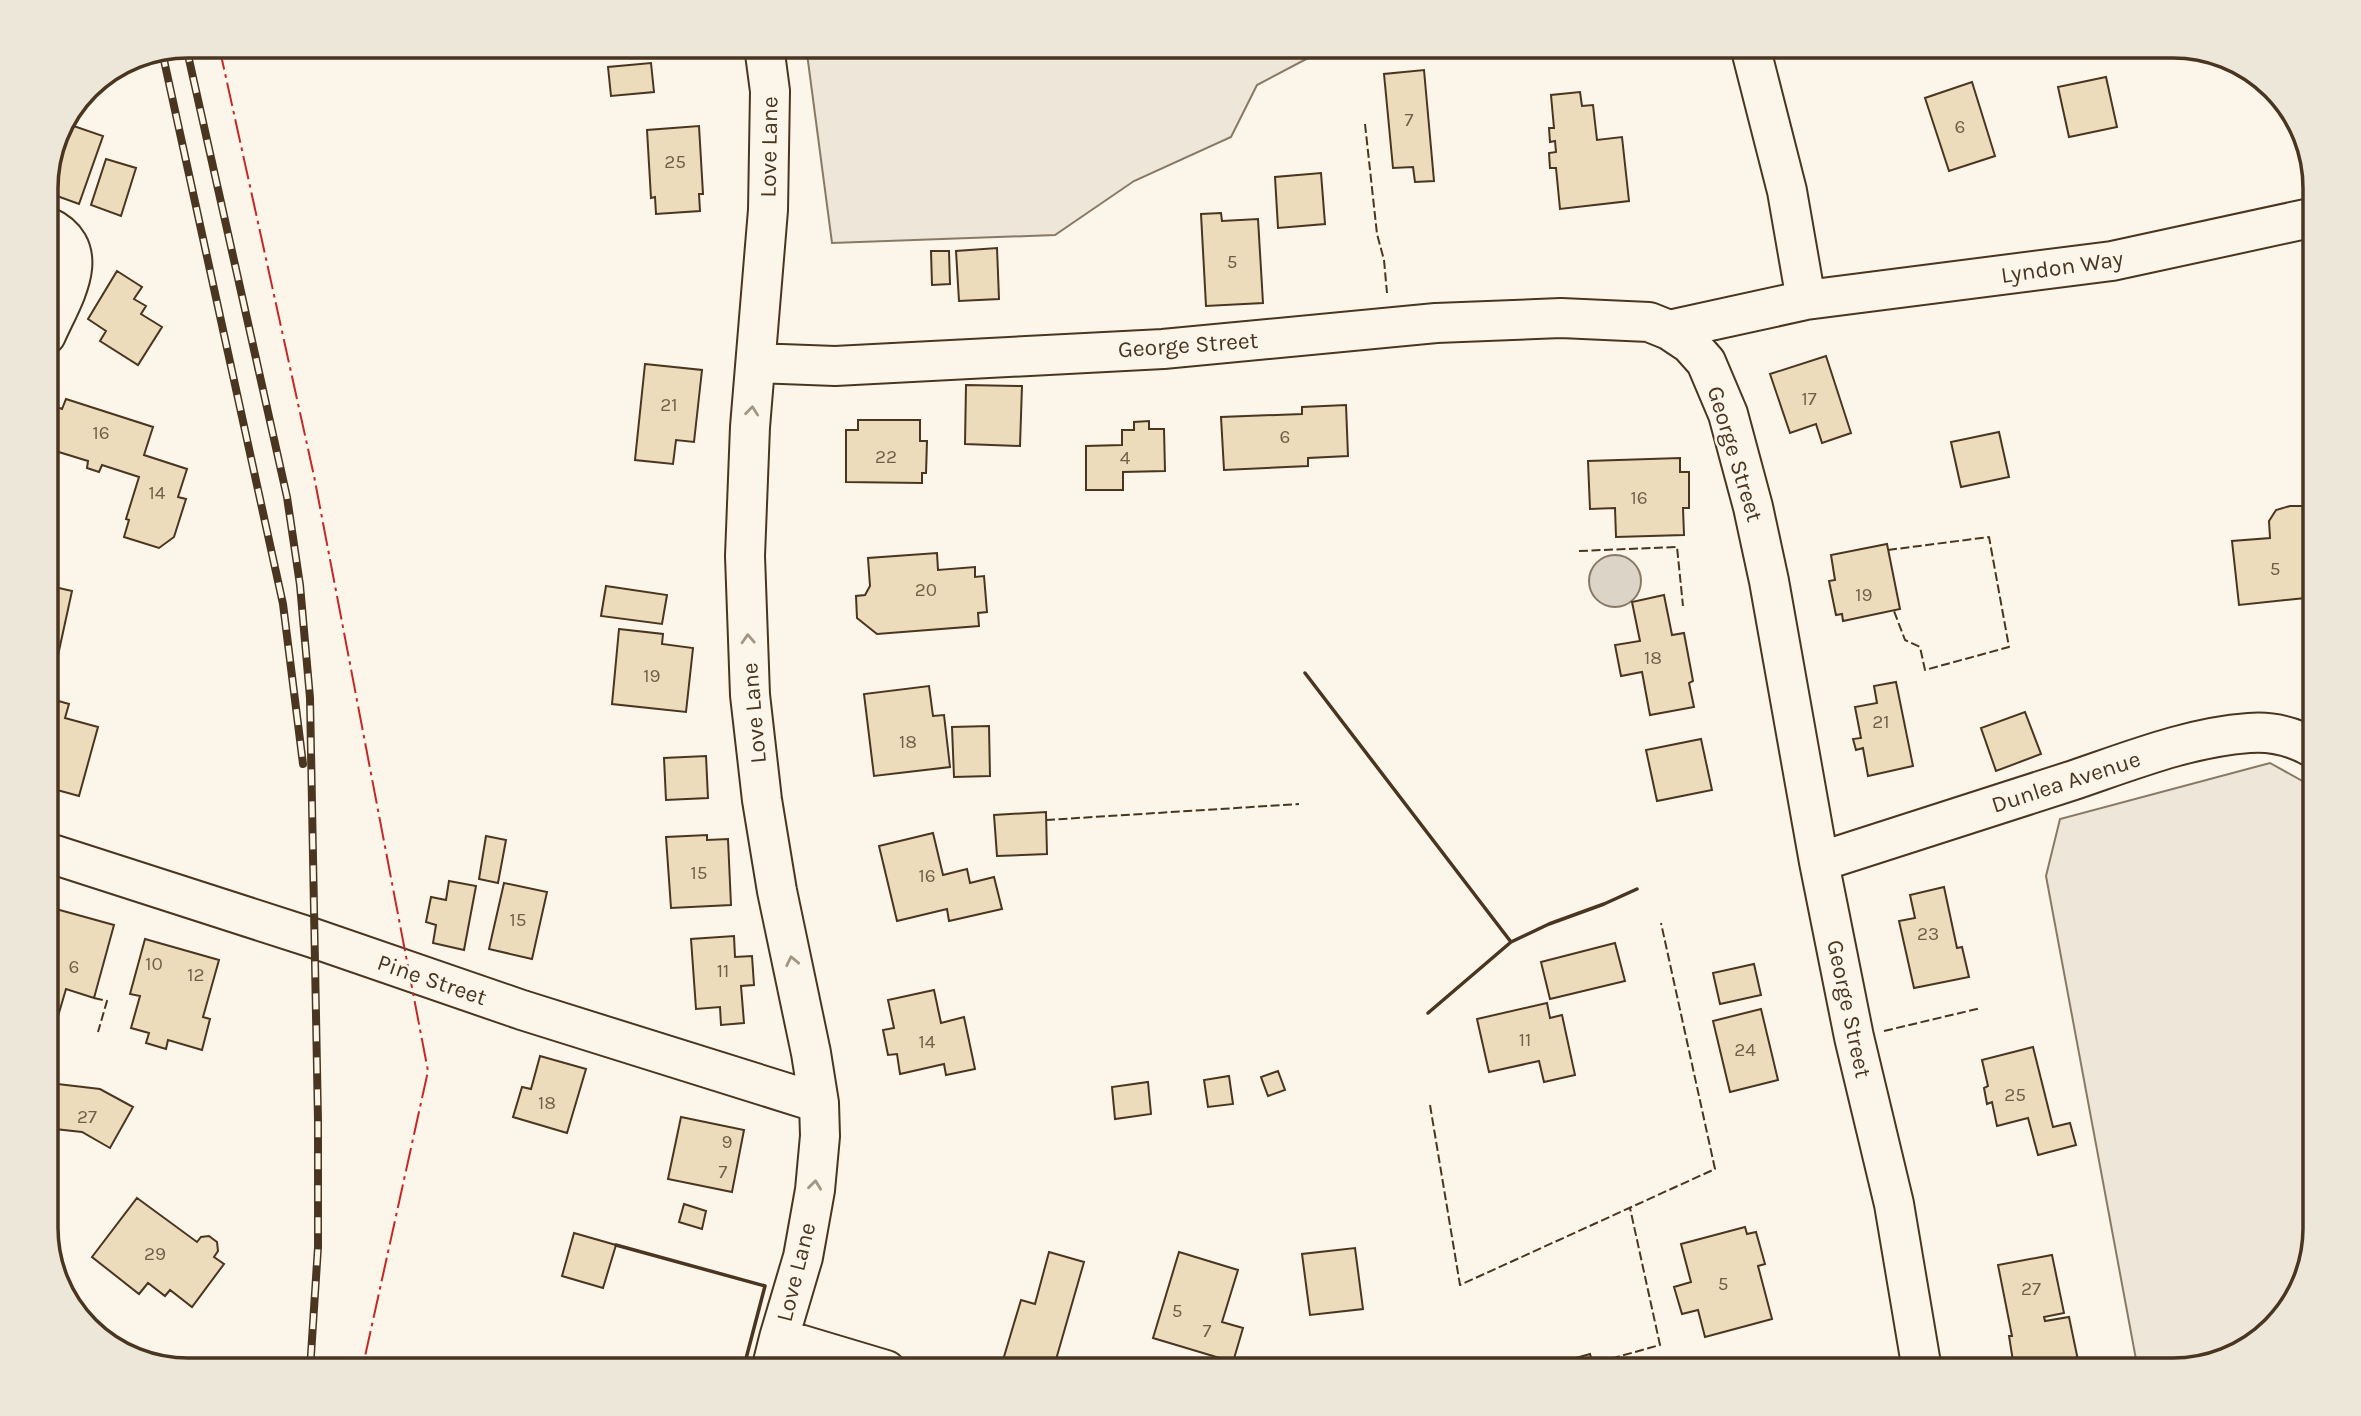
<svg xmlns="http://www.w3.org/2000/svg" width="2361" height="1416" font-family="Karla,sans-serif">
<rect width="100%" height="100%" fill="#fbf6e9"/>
<path fill="#ede6d9" stroke="#887966" stroke-width="2" d="M806,46H1331L1257,85L1231,137L1134,181L1055,235L832,243Z
M2270,763L2315,788V1229L2296,1300L2244,1352L2174,1370H2138L2046,876L2060,819Z"/>
<path fill="#dcd4c6" stroke="#887966" stroke-width="2" d="M1589 581a26 26 0 1 1 52 0a26 26 0 1 1-52 0Z"/>
<path fill="#ecdcbc" stroke="#4a3520" stroke-width="2" d="M605,46H629L630,51L606,54Z
M651,63L654,92L611,96L608,67Z
M1424,70L1434,181L1415,182L1413,167L1393,168L1384,74Z
M2106,77L2117,127L2069,137L2058,87Z
M1972,82L1995,156L1949,171L1925,98Z
M1580,92L1582,106L1593,105L1597,140L1622,137L1629,201L1560,209L1556,168H1550L1549,153L1556,152L1555,141L1550,142L1549,128H1554L1551,95Z
M62,122L103,136L79,204L46,192V179Z
M699,126L703,194H699L700,211L656,214L655,197L651,198L647,130Z
M106,159L136,168L121,216L91,205Z
M1321,173L1325,224L1278,228L1275,177Z
M1221,213L1222,221L1258,219L1263,303L1206,306L1201,214Z
M997,248L999,299L959,301L956,251Z
M931,251H949L950,284L932,285Z
M117,271L142,287L134,299L146,306L141,314L162,327L138,365L100,341L106,331L88,319Z
M1826,356L1851,433L1822,443L1816,424L1790,433L1770,374Z
M645,364L702,370L694,442L676,440L673,464L635,460Z
M966,385L1022,386L1020,446L965,444Z
M66,399L153,427L144,455L187,469L178,497L186,499L174,537L159,548L124,537L129,520L126,519L139,477L102,465L99,472L87,468L88,461L49,449L57,424L51,422L57,407L62,409Z
M1346,405L1348,456L1308,458V466L1224,470L1221,417L1302,414V407Z
M858,420H920V441H927L926,473H922V483L846,482V430H858Z
M1149,421V429H1164L1165,471L1123,472V490H1086V446L1122,445V430H1134V422Z
M1999,432L2009,477L1961,487L1951,442Z
M1680,458V472H1689V508H1683L1684,535L1616,537L1615,508L1590,509L1588,461Z
M2290,506H2307L2315,513V597L2239,605L2232,541L2270,538L2269,521L2276,510Z
M1887,544L1900,609L1843,621L1842,614L1836,615L1829,581L1835,580L1831,555Z
M937,553L938,570L975,567V577L984,576L987,612L978,613L979,626L877,634L857,618L856,596L865,595L870,586L868,558Z
M46,585L72,591L55,669L46,667Z
M606,586L667,595L662,624L601,616Z
M1664,595L1672,635L1684,633L1693,681L1689,683L1694,707L1650,715L1642,672L1621,676L1615,645L1640,641L1632,602Z
M619,629L663,634L662,644L693,648L686,712L612,704Z
M1896,682L1913,766L1868,776L1863,748L1856,750L1853,739L1861,738L1855,707L1877,703L1874,686Z
M929,686L933,716L944,715L950,767L874,776L864,694Z
M48,698L69,704L65,718L98,727L79,796L46,787V708Z
M2025,712L2041,754L1996,771L1981,728Z
M989,726L990,776L954,777L952,727Z
M1701,739L1712,790L1657,801L1646,750Z
M706,756L708,798L666,800L664,758Z
M1046,812L1047,854L997,856L994,815Z
M933,833L943,875L967,869L970,883L994,877L1002,909L949,921L947,909L897,921L879,846Z
M707,835V840L728,839L731,905L671,908L666,837Z
M486,836L506,840L498,883L479,879Z
M449,881L476,886L464,950L433,943L436,925L426,922L431,897L446,900Z
M504,883L547,892L532,959L489,949Z
M1944,887L1957,948L1962,947L1969,977L1914,988L1899,921L1915,918L1910,895Z
M56,909L114,925L94,998L66,989L56,1023L46,1020V944Z
M734,936L735,957L752,956L754,985L741,986L744,1023L721,1025L720,1007L696,1009L691,939Z
M145,939L219,960L203,1017L210,1019L202,1050L168,1040L166,1049L146,1043L149,1033L131,1028L140,996L130,994Z
M1615,943L1625,981L1550,999L1541,962Z
M1754,964L1761,995L1720,1004L1713,973Z
M934,990L941,1023L964,1017L975,1069L946,1075L944,1064L900,1074L897,1054L888,1055L883,1030L894,1028L888,1000Z
M1547,1003L1550,1018L1562,1015L1575,1075L1544,1082L1539,1061L1489,1072L1477,1019Z
M1761,1009L1778,1080L1730,1092L1713,1021Z
M2033,1047L2053,1127L2070,1123L2076,1145L2038,1155L2028,1118L1997,1126L1992,1102L1987,1104L1984,1088L1988,1086L1982,1060Z
M540,1056L586,1069L567,1133L513,1117L522,1087L531,1089Z
M1278,1071L1285,1090L1268,1096L1261,1077Z
M1229,1076L1233,1104L1208,1107L1204,1080Z
M1148,1082L1151,1114L1115,1119L1112,1087Z
M49,1083L100,1089L133,1107L110,1148L82,1132L46,1128Z
M681,1117L744,1130L732,1192L668,1179Z
M137,1198L197,1242L201,1237L209,1236L217,1242L218,1251L214,1257L224,1264L192,1307L170,1290L165,1296L148,1283L139,1294L92,1257Z
M684,1204L706,1211L702,1229L679,1222Z
M1745,1227L1747,1234L1756,1232L1765,1264L1758,1266L1772,1319L1705,1337L1698,1310L1682,1314L1674,1287L1691,1282L1681,1244Z
M574,1233L616,1245L603,1288L562,1276Z
M1355,1248L1363,1309L1310,1315L1302,1254Z
M1049,1252L1084,1262L1053,1370H1000L1021,1300L1035,1304Z
M1179,1252L1238,1270L1222,1322L1243,1328L1233,1362L1153,1338Z
M2052,1255L2064,1313L2044,1317L2045,1321L2069,1317L2080,1370H2008L2007,1363L2013,1361L2009,1336H2012L1998,1265Z
M1590,1354L1595,1370H1533Z"/>
<g fill="none" stroke-linecap="round" stroke-linejoin="round">
<g stroke="#4a3520" stroke-width="42">
<path id="minor" d="M764,46L770,91L768,210L750,427L745,556L750,695L762,800L777,891L811,1053L819,1103L820,1136L815,1190L803,1257L779,1338L771,1370
M46,226C97,249 61,300 46,335
M1806,300L2112,261L2315,217
M1669,330L1806,300L1787,191L1750,46
M757,363L835,366L1163,349L1436,323L1561,318L1649,322L1669,330L1690,344L1706,362L1728,414L1753,507L1769,581L1819,862L1854,1037L1894,1204L1922,1370
M46,852L313,938L522,1010L819,1103
M1819,862C1904,834 1989,807 2074,780C2130,761 2190,737 2249,733C2273,731 2295,737 2315,749
M779,1338L886,1370"/>
</g>
<use href="#minor" stroke="#fbf6e9" stroke-width="38"/>
<g stroke="#4a3520" stroke-width="8">
<path id="rail" d="M186,46L287,497L300,585L310,698L318,1121V1247L310,1370
M162,51L283,604L303,764"/>
</g>
<use href="#rail" stroke="#fbf6e9" stroke-width="5" stroke-dasharray="16" stroke-linecap="butt"/>
<path stroke="#4a3520" stroke-width="2" stroke-dasharray="9 3.5" stroke-linecap="butt" d="M1365,124L1377,234L1384,260L1387,293
M1888,550L1989,537L2009,647L1925,670L1920,647L1905,640L1894,611
M1579,551L1677,547L1683,606
M1046,820L1299,804
M94,998L107,1001L98,1032
M1884,1031L1981,1008
M1430,1105L1460,1285L1715,1169L1661,923
M1599,1362L1660,1345L1630,1208"/>
<path stroke="#4a3520" stroke-width="3.5" d="M1305,673L1511,942
M1428,1013L1511,942L1549,924L1604,904L1637,889
M616,1245L765,1286L743,1370"/>
<path stroke="#c62828" stroke-width="2" stroke-dasharray="24 5 3.5 5" stroke-linecap="butt" d="M219,46L314,476L428,1071L362,1370"/>
</g>
<defs><path id="oneway-chevron" d="M-2-3.5L2.5 0L-2 3.5" fill="none" stroke-width="1.6" stroke-linecap="round" stroke-linejoin="round" transform="scale(1.75)"/></defs>
<g stroke="#a29684">
<use href="#oneway-chevron" transform="translate(752 411) rotate(-84)"/>
<use href="#oneway-chevron" transform="translate(748 639) rotate(-93)"/>
<use href="#oneway-chevron" transform="translate(792 961) rotate(-102)"/>
<use href="#oneway-chevron" transform="translate(815 1185) rotate(-83)"/>
</g>
<g text-anchor="middle" dominant-baseline="central" stroke-width="5" stroke-linejoin="round" paint-order="stroke">
<g font-size="19" fill="#725f47">
<text x="1409" y="120">7</text>
<text x="1960" y="127">6</text>
<text x="675" y="162">25</text>
<text x="1232" y="262">5</text>
<text x="1809" y="399">17</text>
<text x="669" y="405">21</text>
<text x="101" y="433">16</text>
<text x="1285" y="437">6</text>
<text x="886" y="457">22</text>
<text x="1125" y="458">4</text>
<text x="157" y="493">14</text>
<text x="1639" y="498">16</text>
<text x="2275" y="569">5</text>
<text x="926" y="590">20</text>
<text x="1864" y="595">19</text>
<text x="1653" y="658">18</text>
<text x="652" y="676">19</text>
<text x="1881" y="722">21</text>
<text x="908" y="742">18</text>
<text x="699" y="873">15</text>
<text x="927" y="876">16</text>
<text x="518" y="920">15</text>
<text x="1928" y="934">23</text>
<text x="154" y="964">10</text>
<text x="74" y="967">6</text>
<text x="723" y="971">11</text>
<text x="196" y="975">12</text>
<text x="1525" y="1040">11</text>
<text x="927" y="1042">14</text>
<text x="1745" y="1050">24</text>
<text x="2015" y="1095">25</text>
<text x="547" y="1103">18</text>
<text x="87" y="1117">27</text>
<text x="727" y="1142">9</text>
<text x="723" y="1172">7</text>
<text x="155" y="1254">29</text>
<text x="1723" y="1284">5</text>
<text x="2031" y="1289">27</text>
<text x="1177" y="1311">5</text>
<text x="1207" y="1331">7</text>
</g>
<g font-size="23" fill="#4a3520" stroke="#fbf6e9">
<text transform="translate(769 147) rotate(-89)">Love Lane</text>
<text transform="translate(2062 267) rotate(-8)">Lyndon Way</text>
<text transform="translate(1188 345) rotate(-4)">George Street</text>
<text transform="translate(1735 454) rotate(73)">George Street</text>
<text transform="translate(754 713) rotate(-95)">Love Lane</text>
<text transform="translate(2066 782) rotate(-18)">Dunlea Avenue</text>
<text transform="translate(432 980) rotate(19)">Pine Street</text>
<text transform="translate(1849 1009) rotate(78)">George Street</text>
<text transform="translate(796 1272) rotate(-76)">Love Lane</text>
</g>
</g>
<path d="M0 0H2361V1416H0ZM188 58H2173A130 130 0 0 1 2303 188V1228A130 130 0 0 1 2173 1358H188A130 130 0 0 1 58 1228V188A130 130 0 0 1 188 58Z" fill="#ede7d9" fill-rule="evenodd"/>
<path fill="none" stroke="#4a3520" stroke-width="3.5" d="M188 58H2173A130 130 0 0 1 2303 188V1228A130 130 0 0 1 2173 1358H188A130 130 0 0 1 58 1228V188A130 130 0 0 1 188 58Z"/>
</svg>
